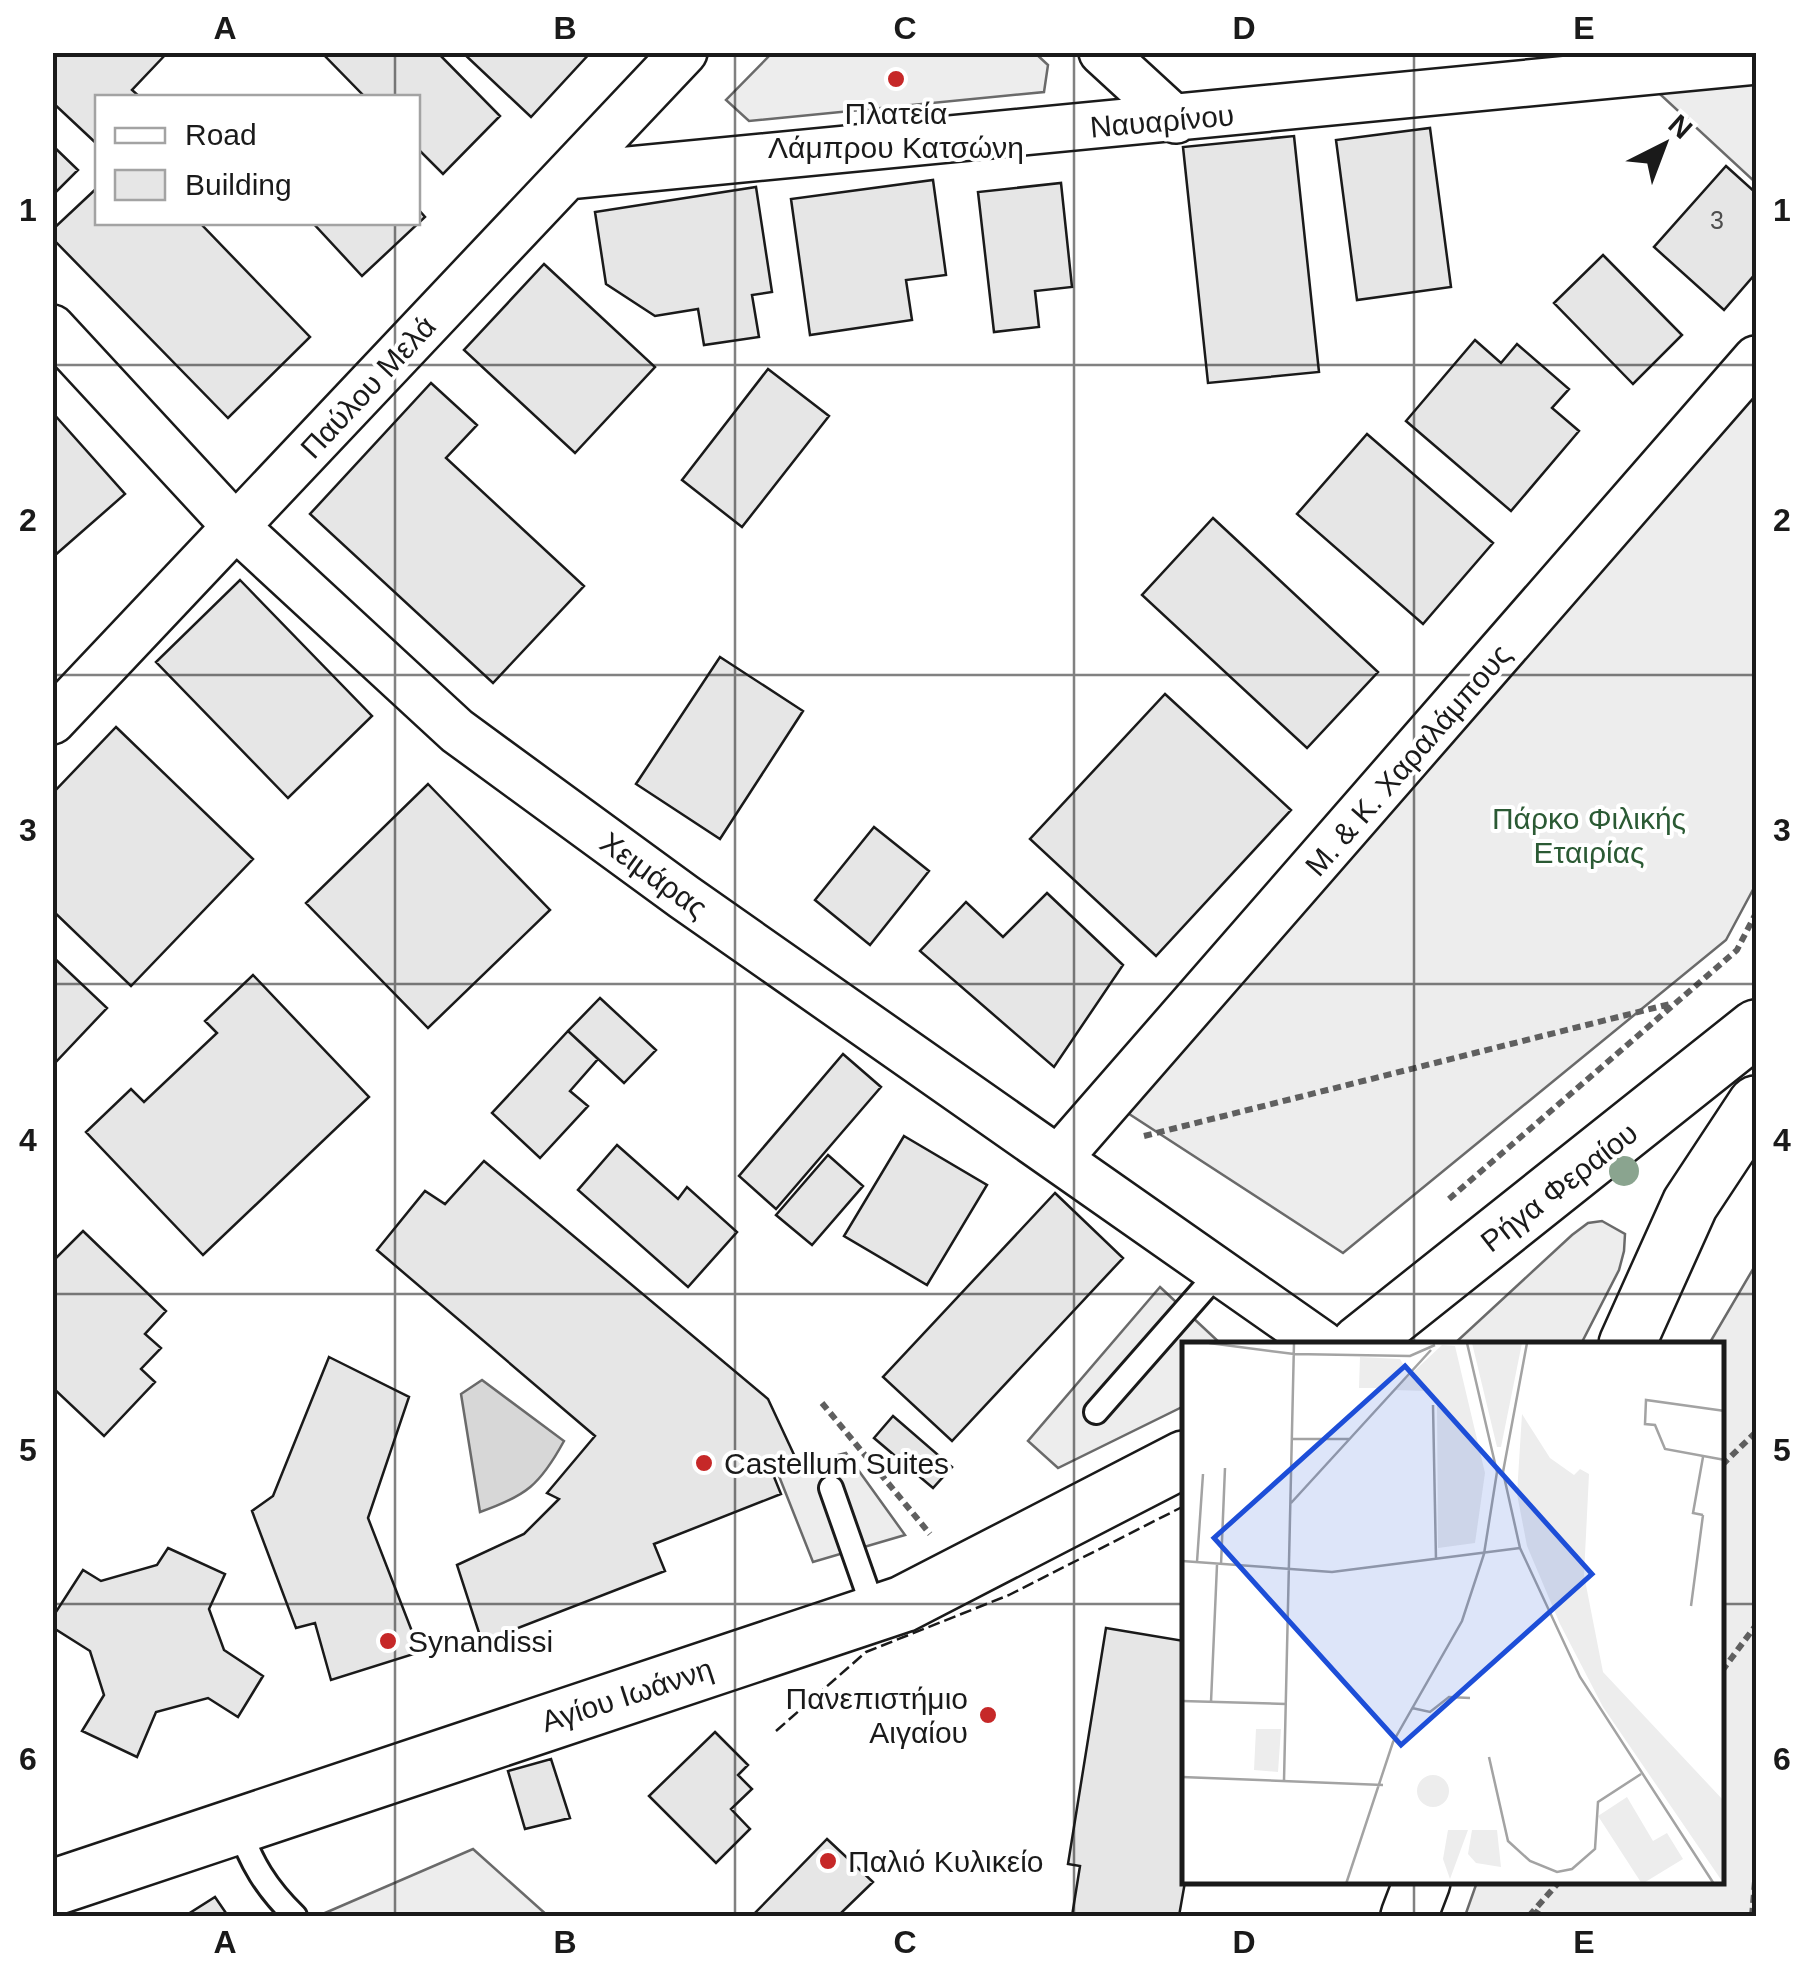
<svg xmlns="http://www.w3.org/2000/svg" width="1809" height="1969" font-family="Helvetica,sans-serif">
<rect width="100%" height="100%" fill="#fff"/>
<path fill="#ededed" stroke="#6a6a6a" stroke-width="2.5" d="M1034,52L1048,65L1044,92L749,121L726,100L772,53Z
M1756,71V183L1636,72Z
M1756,394V884L1726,940L1343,1253L1123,1110Z
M1602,1221L1625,1234L1624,1251L1619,1270L1581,1344H1454L1572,1235L1588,1223Z
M1756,1264V1916H1465L1477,1882H1722V1344H1709Z
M1160,1287L1221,1344H1184V1406L1058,1468L1028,1441Z
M846,1453L905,1535L813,1562L777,1471Z
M473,1849L548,1916H318Z"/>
<path fill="#d7d7d7" stroke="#6a6a6a" stroke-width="2.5" d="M482,1380L564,1441C540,1485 526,1496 480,1512L461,1394Z"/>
<path fill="#e6e6e6" stroke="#1a1a1a" stroke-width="2.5" d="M168,52L132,90L141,98H98V145L52,102L53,52Z
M321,52H437L500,116L443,174L418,149V98H366Z
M462,52H591L531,117Z
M1430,128L1451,287L1357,300L1336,140Z
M1294,136L1319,372L1208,383L1183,147Z
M52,145L78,170L52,196Z
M1726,166L1756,193V273L1724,310L1654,247Z
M933,180L946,275L906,280L912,320L810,335L791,199Z
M1061,183L1072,287L1035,291L1039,327L994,332L978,192Z
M98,187V222H199L310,337L228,418L52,238V230Z
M756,187L772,292L752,295L759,337L704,345L698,309L655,316L606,284L595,212Z
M418,209L425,217L362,276L312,222H418Z
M1603,255L1682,335L1633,384L1554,303Z
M544,264L655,367L575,453L464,350Z
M1475,340L1501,363L1517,344L1569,389L1552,408L1579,431L1511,511L1406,421Z
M768,369L829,416L742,527L682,480Z
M431,383L477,425L446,458L584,586L493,683L310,514Z
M52,412L125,494L53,557L52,556Z
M1367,434L1493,543L1423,624L1297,514Z
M1213,518L1378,672L1307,748L1142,595Z
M240,580L372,716L288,798L156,662Z
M720,657L803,711L720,839L636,784Z
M1165,694L1291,810L1156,956L1030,839Z
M116,727L253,859L131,986L52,910V794Z
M428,784L550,910L428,1028L306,903Z
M874,827L929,871L870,945L815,900Z
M1047,893L1123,965L1054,1067L920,951L966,902L1003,937Z
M52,956L107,1008L54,1064L52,1062Z
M253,975L369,1097L203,1255L86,1132L131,1089L144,1102L217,1033L205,1021Z
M600,998L656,1050L624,1083L568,1031Z
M568,1031L598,1059L570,1091L588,1106L540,1158L492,1113Z
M843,1054L881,1087L776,1209L739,1176Z
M904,1136L987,1185L927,1285L844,1236Z
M617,1145L678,1199L687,1187L737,1232L688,1287L578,1190Z
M828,1155L863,1186L812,1245L776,1215Z
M484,1161L768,1399L796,1459L770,1467L781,1494L654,1544L665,1571L482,1642L457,1565L524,1534L559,1499L547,1493L595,1436L377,1250L425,1191L445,1204Z
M1055,1193L1123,1258L952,1441L883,1377Z
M83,1231L166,1311L145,1334L161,1348L141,1369L155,1382L104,1436L52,1387V1262Z
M329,1357L409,1397L368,1518L420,1652L331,1680L315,1623L296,1628L252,1511L273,1496Z
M893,1416L952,1467L933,1488L874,1438Z
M168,1548L225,1574L209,1609L224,1650L263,1676L238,1717L208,1698L156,1712L137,1757L82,1731L104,1695L90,1651L52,1627V1618L83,1570L101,1581L157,1565Z
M1106,1628L1184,1641L1185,1882L1179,1916H1072L1080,1866L1068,1864Z
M715,1732L748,1765L738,1775L752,1789L731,1809L750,1829L716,1863L649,1796Z
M551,1759L570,1818L525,1829L508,1771Z
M827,1839L873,1882L838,1916H752Z
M215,1897L228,1916H185Z"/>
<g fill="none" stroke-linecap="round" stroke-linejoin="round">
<g stroke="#1a1a1a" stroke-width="28">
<path id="service" d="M1096,1412L1218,1273
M831,1488L875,1613
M238,1824C250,1862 267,1889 295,1916"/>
</g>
<g stroke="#1a1a1a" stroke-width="50">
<path id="minor" d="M1102,52L1176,120
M567,176L1756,61
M52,328L236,527L457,731L684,897L1322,1344
M52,721L684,52
M1058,1159L1756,359"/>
</g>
<g stroke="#1a1a1a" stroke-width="60">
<path id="tertiary" d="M1359,1344L1756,1028
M52,1888L903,1604L1184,1459"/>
</g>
<g stroke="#1a1a1a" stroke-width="60">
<path id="primary" d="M1627,1344L1690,1204L1756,1104
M1409,1916L1422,1882"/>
</g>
<path stroke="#5f5f5f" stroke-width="6" stroke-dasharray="8 5" stroke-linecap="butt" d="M1144,1136L1670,1004
M1449,1199L1737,950L1756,913
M822,1403L930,1534
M1722,1465L1756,1432
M1722,1671L1756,1625
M1534,1911L1542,1916
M1529,1916L1559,1882
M1752,1916L1756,1870"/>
<use href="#service" stroke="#fff" stroke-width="22"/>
<use href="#minor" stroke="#fff" stroke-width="45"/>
<use href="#tertiary" stroke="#fff" stroke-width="55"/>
<use href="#primary" stroke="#fff" stroke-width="55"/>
<path stroke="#1a1a1a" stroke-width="2.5" stroke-dasharray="12 5" stroke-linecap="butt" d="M776,1731L866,1652L1009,1595L1184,1506"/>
</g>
<circle fill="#8aa48f" cx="1624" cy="1171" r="15"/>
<path fill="none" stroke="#1a1a1a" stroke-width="2.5" stroke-opacity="0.55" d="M395,52V98M735,52V1916M1074,52V1916M1414,52V1344M395,222V1916M52,365H1756M52,675H1756M52,984H1756M52,1294H1756M52,1604H1184M1722,1604H1756M1414,1882V1916"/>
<g fill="#c62828" stroke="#fff" stroke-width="4">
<circle cx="896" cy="79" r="10"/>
<circle cx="704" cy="1463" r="10"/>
<circle cx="388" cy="1641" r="10"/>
<circle cx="988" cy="1715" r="10"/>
<circle cx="828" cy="1861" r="10"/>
</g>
<g text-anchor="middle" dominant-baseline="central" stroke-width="8" stroke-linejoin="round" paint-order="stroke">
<g font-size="25" fill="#4d4d4d">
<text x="1717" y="220">3</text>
</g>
<g font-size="30" fill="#1a1a1a" stroke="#fff" text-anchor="start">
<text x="896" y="113" text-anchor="middle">Πλατεία<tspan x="896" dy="34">Λάμπρου Κατσώνη</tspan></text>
<text x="724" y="1463">Castellum Suites</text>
<text x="408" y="1641">Synandissi</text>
<text x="968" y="1698" text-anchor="end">Πανεπιστήμιο<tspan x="968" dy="34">Αιγαίου</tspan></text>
<text x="848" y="1861">Παλιό Κυλικείο</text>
</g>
<g font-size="30" fill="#1a1a1a" stroke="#fff">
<text transform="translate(1162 121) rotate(-5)">Ναυαρίνου</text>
<text transform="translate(368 387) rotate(-47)">Παύλου Μελά</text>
<text transform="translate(1408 760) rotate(-49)">Μ. &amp; Κ. Χαραλάμπους</text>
<text transform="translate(654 875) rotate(36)">Χειμάρας</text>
<text transform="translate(1559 1187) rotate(-38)">Ρήγα Φεραίου</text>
<text transform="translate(627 1695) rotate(-18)">Αγίου Ιωάννη</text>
</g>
<g font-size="30" fill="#2b5a34" stroke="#fff">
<text x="1589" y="818">Πάρκο Φιλικής<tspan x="1589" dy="34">Εταιρίας</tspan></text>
</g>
</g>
<g transform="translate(1182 1342)">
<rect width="542" height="542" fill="#fff"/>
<path d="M290,1H340L319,105H315ZM260,3L273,4L303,131L293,201L256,206L255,60L245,49L212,48ZM178,15L218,17L221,22L200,46H177ZM340,72L368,116L392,133L398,127L407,132L402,233L421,330L542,459V542L421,365L378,282L345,204L335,152ZM74,387H99L96,430L72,428ZM235 449a16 16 0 1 1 32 0a16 16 0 1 1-32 0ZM445,455L471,499L485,491L501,517L460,542L416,474ZM266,488H286L268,537L261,517ZM290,488H315L319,525L294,521L286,512Z" fill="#ededed"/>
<path fill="none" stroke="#a3a3a3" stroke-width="2.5" d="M27,1L112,12L228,14L253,3M345,1L321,130L338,206L398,335L532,542M251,63L254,218M543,69L464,58L463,82L473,83L483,107L543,118M110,97H168M109,161L249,8M521,173L511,171L521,115M0,219L150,230L338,206M15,220L21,132M39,223L43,126M509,264L521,173M0,359L104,362M29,360L35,223M230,366L248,370L267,355L288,356M307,415L326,499L348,519L375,530L390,527L413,507L416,460L459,432M0,435L201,443M102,439L112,1M164,542L211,400L280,279L302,212L315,130L285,1"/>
<path fill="#1d4ed8" fill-opacity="0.15" stroke="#1d4ed8" stroke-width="5" d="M223,24L410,232L219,403L32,196Z"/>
<rect width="542" height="542" fill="none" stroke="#1a1a1a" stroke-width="5"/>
</g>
<rect width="1809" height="1969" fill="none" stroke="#ffffff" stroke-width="110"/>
<rect x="95" y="95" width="325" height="130" fill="#ffffff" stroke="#a3a3a3" stroke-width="2.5"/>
<rect x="115" y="128" width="50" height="15" fill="#ffffff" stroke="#a3a3a3" stroke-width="2.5"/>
<text x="185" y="145" font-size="30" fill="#1a1a1a">Road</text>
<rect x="115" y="170" width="50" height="30" fill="#e6e6e6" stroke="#a3a3a3" stroke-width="2.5"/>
<text x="185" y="195" font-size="30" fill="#1a1a1a">Building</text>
<g transform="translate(1664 145) rotate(42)" stroke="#ffffff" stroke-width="8" paint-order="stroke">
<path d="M0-8L18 38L0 25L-18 38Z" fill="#1a1a1a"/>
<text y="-15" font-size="28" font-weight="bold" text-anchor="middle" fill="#1a1a1a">N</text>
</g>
<rect x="55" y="55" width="1699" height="1859" fill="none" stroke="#1a1a1a" stroke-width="4"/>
<g font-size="32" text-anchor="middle" font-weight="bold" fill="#1a1a1a">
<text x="225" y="39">A</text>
<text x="565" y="39">B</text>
<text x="905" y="39">C</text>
<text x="1244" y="39">D</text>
<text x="1584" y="39">E</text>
<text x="28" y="221">1</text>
<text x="1782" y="221">1</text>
<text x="28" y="531">2</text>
<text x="1782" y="531">2</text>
<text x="28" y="841">3</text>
<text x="1782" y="841">3</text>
<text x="28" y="1151">4</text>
<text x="1782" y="1151">4</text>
<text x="28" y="1461">5</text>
<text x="1782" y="1461">5</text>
<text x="28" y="1770">6</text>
<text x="1782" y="1770">6</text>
<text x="225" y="1953">A</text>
<text x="565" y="1953">B</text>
<text x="905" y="1953">C</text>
<text x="1244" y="1953">D</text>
<text x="1584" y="1953">E</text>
</g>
</svg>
